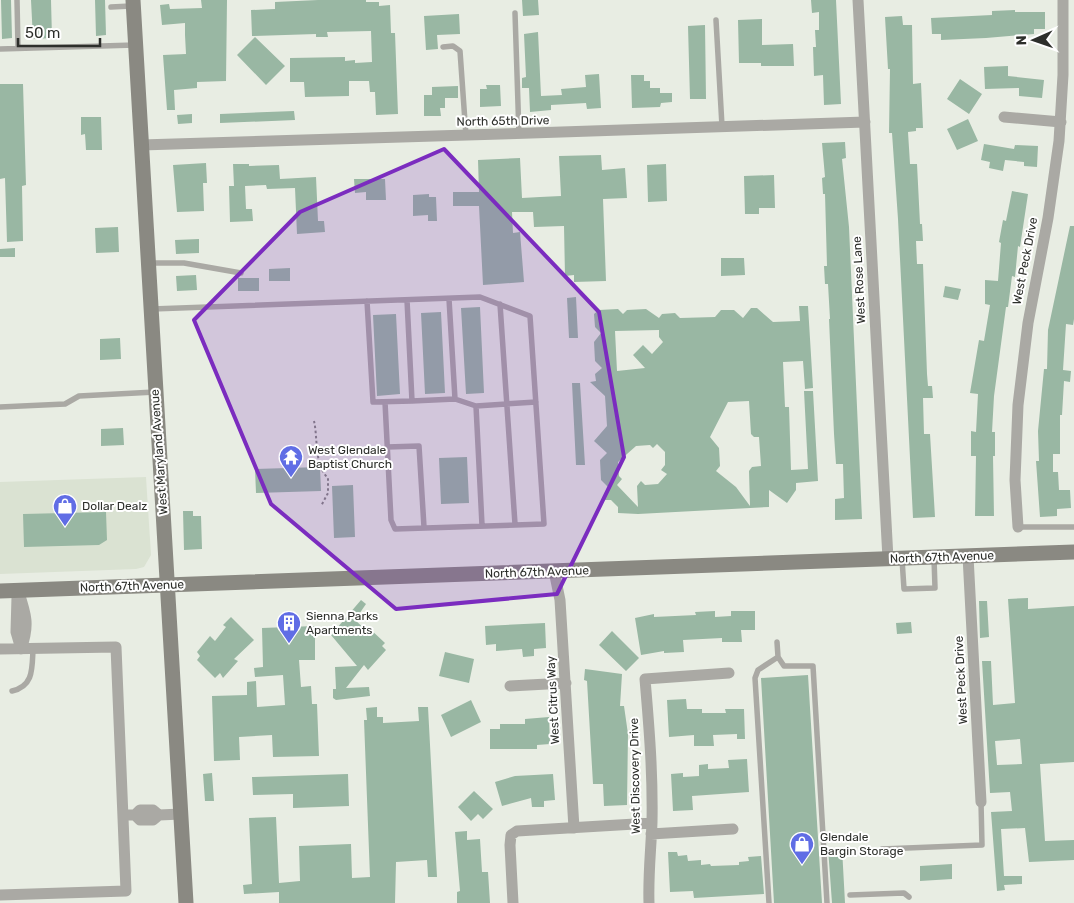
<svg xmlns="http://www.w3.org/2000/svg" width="1074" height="903" font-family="Rubik,sans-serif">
<rect width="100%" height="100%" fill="#e8ede3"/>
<path fill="#dae2d2" d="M146,477L151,555L144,567L136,569L0,574V482Z"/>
<path fill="#99b7a3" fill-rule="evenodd" d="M1,0H11L12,38L2,39Z
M31,0H51L52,38L33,39Z
M95,0H105L106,35L96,36Z
M201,0H227L226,81L197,82V88L174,90L175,110H167L163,55L186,54L185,35V23L162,25L160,5L169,4L170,9L202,8Z
M318,0H366V2H379V6L390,5L391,33H395L398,114L376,115L375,92H370L369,81H349V96L305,97L304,82H290V58L345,57V61L355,60V63L372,62L371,31L327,32L328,37H316V34L252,36L251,10L275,9V2Z
M522,0H538L539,15L523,16Z
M811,0H836L841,104L824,105L823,75L814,76L813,47H816L815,30H819V12L812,13Z
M1015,10V12H1045V29H1034V34L986,38L941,40V34H932L931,18L992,15V11Z
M459,14L460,34L437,35L438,49L426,50L424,16Z
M902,16L903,25H912L913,84L921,83L923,128H916V131L908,132L910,164H917L920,224H922L923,241H916L917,264H923L927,374L928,386H932L933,398H923L924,434H930L935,517L913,518L898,219L892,133H889L890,69H888L885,17Z
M762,19V45L793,44L794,66H761V63H739L738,20Z
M705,25L706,99H690L688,26Z
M538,32L541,96L562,95L561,89L586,87L585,75L599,74L601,108L587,109L586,103L551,105V110L530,112L529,88H522V78L526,77L524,34Z
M255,37L285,66L266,85L237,55Z
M1008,66V76L1044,80L1042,98L1019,96V88L985,89L984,67Z
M631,75H644V81H650V88H660V93H672V102L661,103L660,107L632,108Z
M960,79L982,94L969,114L947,99Z
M0,84H23L26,185L22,186L23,241L7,242L5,178L0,179Z
M486,85H500L501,106L480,107V89H487Z
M458,86V98H445V108H440L441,116H424V95H432V87Z
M294,111L295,120L220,123V114Z
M192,114V123L178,124L177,115Z
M81,117H101L102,150H86L85,134L81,135Z
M968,119L978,141L957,150L947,129Z
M845,142L846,158L842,159L849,227L862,519L835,520V499L844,498L843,464H836L834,434L829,319H830L828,284H825L824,266H827L825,194H823L822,178L825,177L822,143Z
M984,144L1014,149L1015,145L1038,146L1037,167L1024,166V162L1005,160L1003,171L989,168L990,162L981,160Z
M601,155L602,170L625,168L627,198L603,199L606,281L574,282V275L565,276L564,226L534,227L533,212H512L513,233L520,232L524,282L483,285L479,206H453V192H479L478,160L520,158L522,198L540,197L561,196L559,156Z
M206,163L207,183H203L204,211L177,212L173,165Z
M233,164H249V166L279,165L280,179L316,177L318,221H324L325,232L297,234L295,188L267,189L266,185L245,186L246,209H252L253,221L230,222L229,186H234Z
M666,164L667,201L648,202L647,165Z
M774,175L775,208H759V214H745L744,176Z
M354,179H385L386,200H366V192L355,193Z
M1012,191L1028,194L1020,247L1018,246L1015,277L1012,276L1008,307H1006L994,396L992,432H995V456H993L994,516H975L976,456H971V431L976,432L978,394L970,393L979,340L984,341L990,305L985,304V280L998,281L1001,243L999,242L1003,220L1006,221Z
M429,194V197H436L437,221H428V215L413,216V195Z
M1070,226H1074V319L1073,325L1066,324L1063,370L1071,371L1070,382L1064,381L1062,415H1060V454H1053V472H1058L1059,490H1070L1071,508L1057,509V516L1040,517L1036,461H1039L1038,431L1044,369H1047L1048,330Z
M118,227L119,252L96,253L95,228Z
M199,239V253L176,254L175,240Z
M15,248V257H0V249Z
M721,258H744L745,275L721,276Z
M290,268V281H269V269Z
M196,275L197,290L177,291L176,276Z
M238,278H259V291H238Z
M945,286L961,289L958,300L943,297Z
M576,297L578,338H569L567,298Z
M799,306H808L813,388L805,389L803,361L783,362L785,407H789L791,470L808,469L804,391H813L818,481L796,483V490L787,503L769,490V507L638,514L618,513V507L611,500H605L604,494L609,488L601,480L600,460L607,453L594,441L607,426L605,396L590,382L596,381L595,374L602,368L595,361L594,342L601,333L595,327L594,314L599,310L618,309L623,314L627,310L646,309L659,318L662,314L675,313L680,318L715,317L721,310H734L743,318L751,308H757L773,322L800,321ZM659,330V337L663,342L652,354L643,345L633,355L645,368L617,371L615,331ZM749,401L751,434L754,437H759L761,466L752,467L749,471L750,506L736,487L716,471L720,466L719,448L710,437L728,402ZM657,444L665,452V465L661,470L667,474L658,484L645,485L641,481L637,486L638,507L617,485L622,479L619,476L618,462L636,446L650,445L653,448Z
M480,307L484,393L466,394L461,308Z
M441,312L445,393L425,394L421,313Z
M396,314L400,394L377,396L373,315Z
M120,338L121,359L100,360V339Z
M572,383H580L585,465H576Z
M123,428L124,445L101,446V429Z
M467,457L469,503L441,504L439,458Z
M320,467L321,491L256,493L255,469Z
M353,485L355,537L334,538L332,486Z
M183,511H193V516H201L202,549L184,550Z
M106,512L107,540L99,545L24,547L23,514Z
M1028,598V609L1074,606V762L1040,764L1045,841L1074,840V860L1029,862L1025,828L1001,829L1004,876H1022V884L1004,885L1005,890L997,891L991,812L1012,811L1010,792L990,793L982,661H991L993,705L1015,703L1008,599ZM1020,739L1022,764L997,765L995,741Z
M361,600L366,604L355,620L367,631L369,628L385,643L382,646L386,650L368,670L364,665L346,688L369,687L370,696L336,700L333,698V689H336L335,667L357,666L331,635Z
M979,601H987L989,637L980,638Z
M715,611V617L731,616V611H755V630H741L742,642H722V638L683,640L684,652L664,653V651L641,655L635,618L654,614V617L696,615L695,612Z
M231,617L254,640L234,659L238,661L223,678L220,673L215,678L197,660L200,656L197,652L210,636L215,641L226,627L223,625Z
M911,622L912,633L897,634L896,623Z
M545,623L546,648L534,649V656L523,657L522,649L496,651V644L486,645L485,626Z
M315,626V660H299L301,687L311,686L312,704H317L319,756L273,757L272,735L239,737L240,760L214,761L212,696L247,695V682L256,681L257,707L285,705L283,675L255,677L254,668L263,667L262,628Z
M612,631L639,658L626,671L599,645Z
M445,652L474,659L469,683L439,676Z
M585,669L622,674L620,706H624L628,734L627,805L604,806L603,784H593L587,681L584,680Z
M808,675L822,903H774L761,678Z
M686,699L687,709H702V713H726L725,709H744L745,739H737V734L713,735L714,746H694V735L669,737L667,700Z
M471,700L481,722L451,737L441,715Z
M377,707V717H383V723L419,721L418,707H428L437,877H428L427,860L396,862L395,903H279V892L244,894L243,885L252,884L249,818L276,817L279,883L300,881L299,846L351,844L352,878L370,877L364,720H367L366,708Z
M549,717L550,744L537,745V749H490V729H500V724H525V719Z
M747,759L749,792L692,796L693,810L673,811L671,774L683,773V777L699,776V765L708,764V769L729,768L728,760Z
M212,773L214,801H205L203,774Z
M348,774L349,806L293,808V794L253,795L252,777Z
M553,774L555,800L544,801V807H532L531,798L502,806L495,782L515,776Z
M474,791L493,809L483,819L478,814L471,821L458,807Z
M467,831V840L480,839L482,872H488L490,903H457V892L460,891L455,832Z
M828,848H842L845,903H832Z
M668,852H677L678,856L687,855L688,861L701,860V865L710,864L711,866L739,865V862L749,861L748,857L761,856L764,894L694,898L693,891L670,892Z
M952,864V879L920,881V866Z"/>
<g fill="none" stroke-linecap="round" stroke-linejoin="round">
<path stroke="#83867f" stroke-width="2" stroke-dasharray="2.5 2.5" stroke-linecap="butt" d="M314,421C318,438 314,465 328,478V493L321,506"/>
<path stroke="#aaa9a4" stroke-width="5.5" d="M17,0L18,48
M111,7L131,6
M515,13L519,135
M716,20L722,126
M443,47L453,46L460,51L466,136
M0,49L135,45
M149,263H184L241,273
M367,301L373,402L412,401L407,300
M500,304L515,524
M152,309L480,297L530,316L544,524L395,529L391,520L385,402
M455,399L476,406L482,525
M412,401L455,399L449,299
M476,406L536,402
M0,407L65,404L79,396L155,392
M387,447L419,446L424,527
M1018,527H1074
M902,559L904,589L935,588L934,558
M777,642L778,657
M12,691C34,686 32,668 33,649
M882,849L982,845L981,802
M850,895L904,893L909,897
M769,903L755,678L758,670L778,657L784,666H813L827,903"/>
<path stroke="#aaa9a4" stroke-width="11" d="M858,0L888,559
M1004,117L1061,122
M141,145C382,138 624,130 865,122
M1018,527L1015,480L1018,405L1028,323L1048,218L1059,141L1063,75V0
M968,556L981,802
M554,571L560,600L574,828
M18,590C26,614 30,625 21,649
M17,597L16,632L21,649
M0,649L116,647L126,891L0,895
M510,686L566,683
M128,815H135L140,810H153L159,815
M135,815L140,820H153L159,815L181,814
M651,834L733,829
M513,903L510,845L511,835L517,831L652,823
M649,903C648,875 651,850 652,822C653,774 649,726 645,679L729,673"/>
<path stroke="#8a8982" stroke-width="15" d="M133,0L186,903
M0,591L1074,552"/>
</g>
<path fill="#7b2cbf" fill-opacity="0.2" stroke="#7b2cbf" stroke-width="4" stroke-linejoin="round" d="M444,149L599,312L624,457L557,594L396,609L271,504L194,320L300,212Z"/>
<defs>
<g id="temple-pin" transform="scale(1.25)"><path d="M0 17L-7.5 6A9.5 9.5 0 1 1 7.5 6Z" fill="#606de5" stroke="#fff"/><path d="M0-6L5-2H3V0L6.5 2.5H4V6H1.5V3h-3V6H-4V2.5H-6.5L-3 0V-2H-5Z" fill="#fff"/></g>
<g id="shop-pin" transform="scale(1.25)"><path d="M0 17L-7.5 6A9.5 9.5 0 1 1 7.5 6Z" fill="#606de5" stroke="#fff"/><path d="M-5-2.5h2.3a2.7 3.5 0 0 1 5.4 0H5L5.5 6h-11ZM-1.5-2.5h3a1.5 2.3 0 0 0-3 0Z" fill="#fff"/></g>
<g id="building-pin" transform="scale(1.25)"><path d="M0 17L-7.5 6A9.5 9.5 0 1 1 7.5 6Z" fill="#606de5" stroke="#fff"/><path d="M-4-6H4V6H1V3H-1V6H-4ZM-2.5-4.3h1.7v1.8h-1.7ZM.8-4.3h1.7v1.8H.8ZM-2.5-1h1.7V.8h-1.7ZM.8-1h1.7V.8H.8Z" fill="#fff"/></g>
</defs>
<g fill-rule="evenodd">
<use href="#temple-pin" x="291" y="457"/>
<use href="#shop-pin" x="65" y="506"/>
<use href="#building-pin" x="289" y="623"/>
<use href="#shop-pin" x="802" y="844"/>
</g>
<g text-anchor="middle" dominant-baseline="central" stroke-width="4" stroke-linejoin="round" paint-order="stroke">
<g font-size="12" fill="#2d2f2b" stroke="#fff">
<text transform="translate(503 121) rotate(-1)">North 65th Drive</text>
<text transform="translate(1025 261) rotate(-79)">West Peck Drive</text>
<text transform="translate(859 280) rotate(-93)">West Rose Lane</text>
<text transform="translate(159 452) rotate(-94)">West Maryland Avenue</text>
<text transform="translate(942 557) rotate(-2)">North 67th Avenue</text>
<text transform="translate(537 572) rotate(-2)">North 67th Avenue</text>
<text transform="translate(132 586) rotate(-2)">North 67th Avenue</text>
<text transform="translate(961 680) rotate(-93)">West Peck Drive</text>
<text transform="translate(553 700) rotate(-93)">West Citrus Way</text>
<text transform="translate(635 776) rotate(-91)">West Discovery Drive</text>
</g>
<g font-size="12" fill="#2d2f2b" stroke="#fff" text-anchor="start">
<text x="308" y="450">West Glendale<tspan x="308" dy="14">Baptist Church</tspan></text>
<text x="82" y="506">Dollar Dealz</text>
<text x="306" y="616">Sienna Parks<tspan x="306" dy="14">Apartments</tspan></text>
<text x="820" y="837">Glendale<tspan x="820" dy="14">Bargin Storage</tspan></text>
</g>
</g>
<g transform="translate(1034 40) rotate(268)" stroke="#ffffff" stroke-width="4" paint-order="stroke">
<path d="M0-4L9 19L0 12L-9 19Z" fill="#2d2f2b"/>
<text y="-8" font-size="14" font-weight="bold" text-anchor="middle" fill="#2d2f2b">N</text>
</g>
<path d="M18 38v8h82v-8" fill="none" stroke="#2d2f2b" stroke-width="2.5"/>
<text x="25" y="38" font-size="15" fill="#2d2f2b" stroke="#ffffff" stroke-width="4" paint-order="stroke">50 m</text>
</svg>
